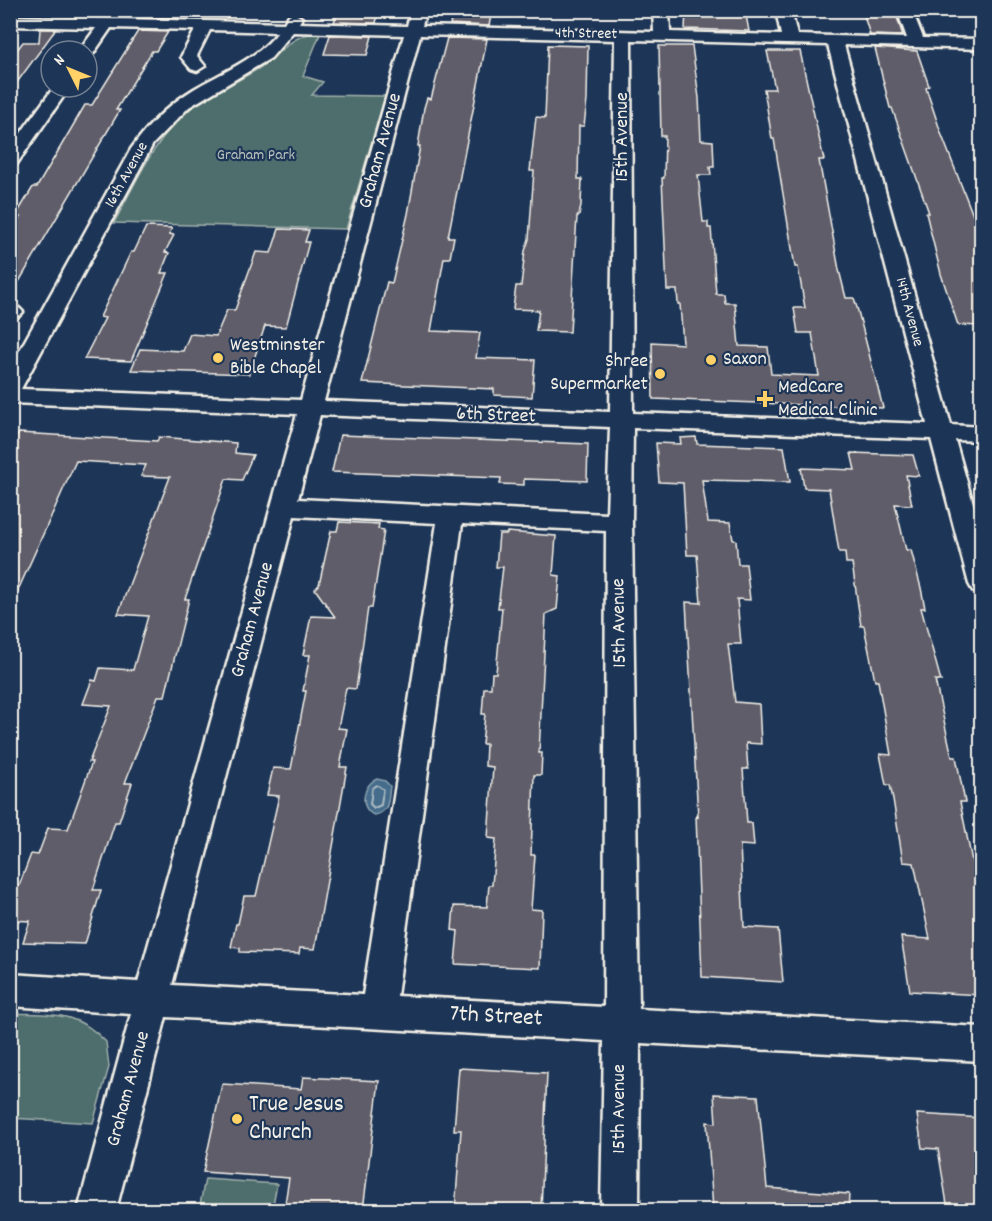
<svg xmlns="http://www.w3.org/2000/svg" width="992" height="1221" font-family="Dekko,sans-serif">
<rect width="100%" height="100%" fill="#1d3557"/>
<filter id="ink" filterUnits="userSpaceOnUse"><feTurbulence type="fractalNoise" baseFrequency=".0167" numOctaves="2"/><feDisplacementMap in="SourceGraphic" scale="12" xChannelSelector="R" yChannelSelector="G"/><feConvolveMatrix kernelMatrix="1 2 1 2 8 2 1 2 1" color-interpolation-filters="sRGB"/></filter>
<g filter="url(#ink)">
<path fill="#4e6e6d" stroke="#a1b0aa" stroke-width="1.5" d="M310,34H320L303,76L323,82L312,95L385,96L346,229L114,223C136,183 154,138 190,109C212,92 239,82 261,67C277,56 292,36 310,34Z
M11,1013C50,1015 77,1010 106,1042L109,1067L93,1123L11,1118Z
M205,1179L277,1184L272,1210H199Z"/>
<path fill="#446c8b" stroke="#8aa1b0" stroke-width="1.5" d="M377,779L385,781L390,786C388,800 390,812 374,815C358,808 363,784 377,779Z"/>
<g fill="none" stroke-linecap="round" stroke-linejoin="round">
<path stroke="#aebcc3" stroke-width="1.5" d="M371,798L372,788L377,785L383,789L382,798"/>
<path stroke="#aebcc3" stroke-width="2" d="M371,797L370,804L374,808L381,805L382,797"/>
</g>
<path fill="#605d6b" stroke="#f4f1e8" stroke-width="1.5" d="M152,10H182L177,18L147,17Z
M338,10H379L376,23L334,22Z
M454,10H492L489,26L450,24Z
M686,10H745L749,31L685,29Z
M864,16L897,17L903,36L870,35Z
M40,29H56L10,92V59L23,42H39Z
M138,31L168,32L156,51H152L116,110H120L10,297V232L20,217H15L33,187H37L85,105H92Z
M330,35L372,36L367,55L324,54Z
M447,38L487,39L448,237H454L450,258H444L431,331L480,333L476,358L535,360L532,397L494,395V389L362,383L387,282L392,283L408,214L420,146H418L424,108L427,98L431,99Z
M548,45L588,46L587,100L584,126H579L578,179H582L581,205L579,216H577L570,332L536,331L539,310L513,309L516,286H521L525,251L529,239L534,171H530L536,117L545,118Z
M659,46H692L699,98L701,140L713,141L714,167H710L711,175H698L703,222H708V228H711L716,294H724L725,303H735L739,346L768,347L771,374L819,376L812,333H798L794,308H805L798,267H795L774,139H772L764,89H775L767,51H800L824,160H819L839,270L846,298H854L858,311L883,408L653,399L652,342L683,344L680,304H678L677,290H667L662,178H664L665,136H661Z
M875,48L917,51L929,86L926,88L941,133L981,236V326L958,325L941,274L926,213H929L892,108H890Z
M146,227L172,228L169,234L174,235L165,252L169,253L161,273H168L131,361L84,359L105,318L100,317L131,252H134Z
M279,229L309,230L305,242H309L286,327L265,326L249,374L131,370L140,349L183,351L190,334L216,336L227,310H235L256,252L271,253Z
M19,433L157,441L159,437L236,443L235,453L253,455L242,480L226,479L185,599H189L165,696H158L125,783H132L119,822H115L93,890H101L85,944L23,942L30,921L10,920V886H19L31,854L38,855L48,828L68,829L92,762H89L111,706L83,704L92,680L96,681L100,668L133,670L148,616L118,614L170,477L141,476L146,465L76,461L10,608V449Z
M340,435L588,444L587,481L524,479V485L500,484L501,478L332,472Z
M696,437L697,444L784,447L790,482L702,480L708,522L730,523L733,540H736L738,564H746L750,600L737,599L741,644H728L735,702L759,704L761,744L746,743L748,769H743L747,823H752L754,846L740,845L744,927L778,929L783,982L702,977L696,816L698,817L686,602L701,603L697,555H687L683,483L659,482L656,443L681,444L680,438Z
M851,453L913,455L919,476L906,475L912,505L895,504L906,550H911L921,588L925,608H921L941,681L935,680L952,757H956L965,802H960L975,876L981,896V995L910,991L901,937L930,939L914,863L903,862L893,799L890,785H886L880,754L891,755L878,681H875L864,626H861L852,563H846L845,552H839L829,489L804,488L801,468L855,470Z
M339,522L379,524L378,529L384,530L372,608H368L356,689L346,688L338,728L347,729L340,767H347L315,949L300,948L299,954L240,952V948L231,947L236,924H238L244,896H256L279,796L267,795L273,768L291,769L306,691H303L310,655H303L311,616L335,617L315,589L319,585L331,531H337Z
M507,532L556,536L553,575L560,576L557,609L546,614L539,753H542L541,775H534L531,855H535L531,909L542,910L540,968L455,964L458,931L452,930L454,906L487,907L489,885H492L496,839L488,838L493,767L485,766L486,744H482L485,714H482L484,688H491L492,673H496L502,608H498L503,567H496L499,534H507Z
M459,1068L547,1073L541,1210H455L461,1130H454Z
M303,1077L379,1081L363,1210H284L289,1178L203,1172L222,1084L301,1089Z
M714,1094L758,1096L767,1188L849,1194L848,1210H713L707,1122L716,1123Z
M917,1114L981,1118V1210H948L938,1149L922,1148Z"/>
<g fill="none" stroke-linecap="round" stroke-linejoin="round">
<g stroke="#f4f1e8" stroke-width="5">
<path id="minor" d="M411,10H426L422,26L654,32L653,10H669L670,32L781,35L776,10H791L797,35L907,38L897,10H912L923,38L982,39V49L844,45L951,425L982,427V441L955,440L982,535V593L973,591L969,584L931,439L633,428L632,523L639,1009L982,1027V1061L640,1043L639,1210H601L604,1041L166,1017L116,1210H78L131,1014L10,1006V974L138,982L297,414L10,403V368L131,149C148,125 169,104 194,89C224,71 256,60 278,32L210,30L197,56L205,66L197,71L191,69L181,57L195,30L111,28L93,54L87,56V51H79L96,28L10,26V16L284,23L289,15L294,13L302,18L299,23L407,26ZM293,32L404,35L301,400L21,389L153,144L189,107L271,58ZM420,35L615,40L610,412L324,401ZM631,40L828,45L927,424L633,413ZM320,415L610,427L607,514L298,499ZM294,516L437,523L363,995L172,985ZM462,524L606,531L604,1007L397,996Z
M54,87H70L16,165L10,166V148Z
M10,306L19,308L23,312L19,316L10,318Z"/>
</g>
<use href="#minor" fill="#1d3557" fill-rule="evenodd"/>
</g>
</g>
<g fill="#ffd166" stroke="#1d3557" stroke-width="2">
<circle cx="218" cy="358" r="6"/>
<circle cx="711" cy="360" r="6"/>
<circle cx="660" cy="374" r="6"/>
<path d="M762 390h6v6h6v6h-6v6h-6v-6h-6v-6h6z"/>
<circle cx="237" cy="1119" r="6"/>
</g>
<g text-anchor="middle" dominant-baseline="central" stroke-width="4.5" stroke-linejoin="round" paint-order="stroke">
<g font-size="16" fill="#f4f1e8" stroke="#1d3557">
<text transform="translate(586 34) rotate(1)">4th Street</text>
<text transform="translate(127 175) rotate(-61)">16th Avenue</text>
<text transform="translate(909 312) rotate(75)">14th Avenue</text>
</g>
<g font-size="16" fill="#bac3bd" stroke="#1d3557">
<text x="256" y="155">Graham Park</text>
</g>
<g font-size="20" fill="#f4f1e8" stroke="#1d3557">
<text transform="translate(623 137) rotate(-90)">15th Avenue</text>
<text transform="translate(381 151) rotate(-75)">Graham Avenue</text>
<text transform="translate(496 416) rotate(2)">6th Street</text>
<text transform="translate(253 620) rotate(-75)">Graham Avenue</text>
<text transform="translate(620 623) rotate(-91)">15th Avenue</text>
<text transform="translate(129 1089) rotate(-75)">Graham Avenue</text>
<text transform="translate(620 1109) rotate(-90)">15th Avenue</text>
</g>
<g font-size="20" fill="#f4f1e8" stroke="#1d3557" text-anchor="start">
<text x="230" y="346">Westminster<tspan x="230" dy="23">Bible Chapel</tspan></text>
<text x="723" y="360">Saxon</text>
<text x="648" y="362" text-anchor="end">Shree<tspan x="648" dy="23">Supermarket</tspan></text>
<text x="778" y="388">MedCare<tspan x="778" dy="23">Medical Clinic</tspan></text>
</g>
<g font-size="24" fill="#f4f1e8" stroke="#1d3557">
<text transform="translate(496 1017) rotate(3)">7th Street</text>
</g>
<g font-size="24" fill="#f4f1e8" stroke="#1d3557" text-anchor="start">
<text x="249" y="1105">True Jesus<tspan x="249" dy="28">Church</tspan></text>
</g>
</g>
<rect width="992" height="1221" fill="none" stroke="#1d3557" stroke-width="36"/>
<rect x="18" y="18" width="956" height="1185" fill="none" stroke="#f4f1e8" stroke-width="2" filter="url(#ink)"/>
<g transform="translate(69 69) rotate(313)"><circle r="28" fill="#1d3557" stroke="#738091" stroke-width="1.5"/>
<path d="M0-4.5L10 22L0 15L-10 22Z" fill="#ffd166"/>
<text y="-9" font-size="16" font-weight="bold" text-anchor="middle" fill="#f4f1e8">N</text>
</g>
</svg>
